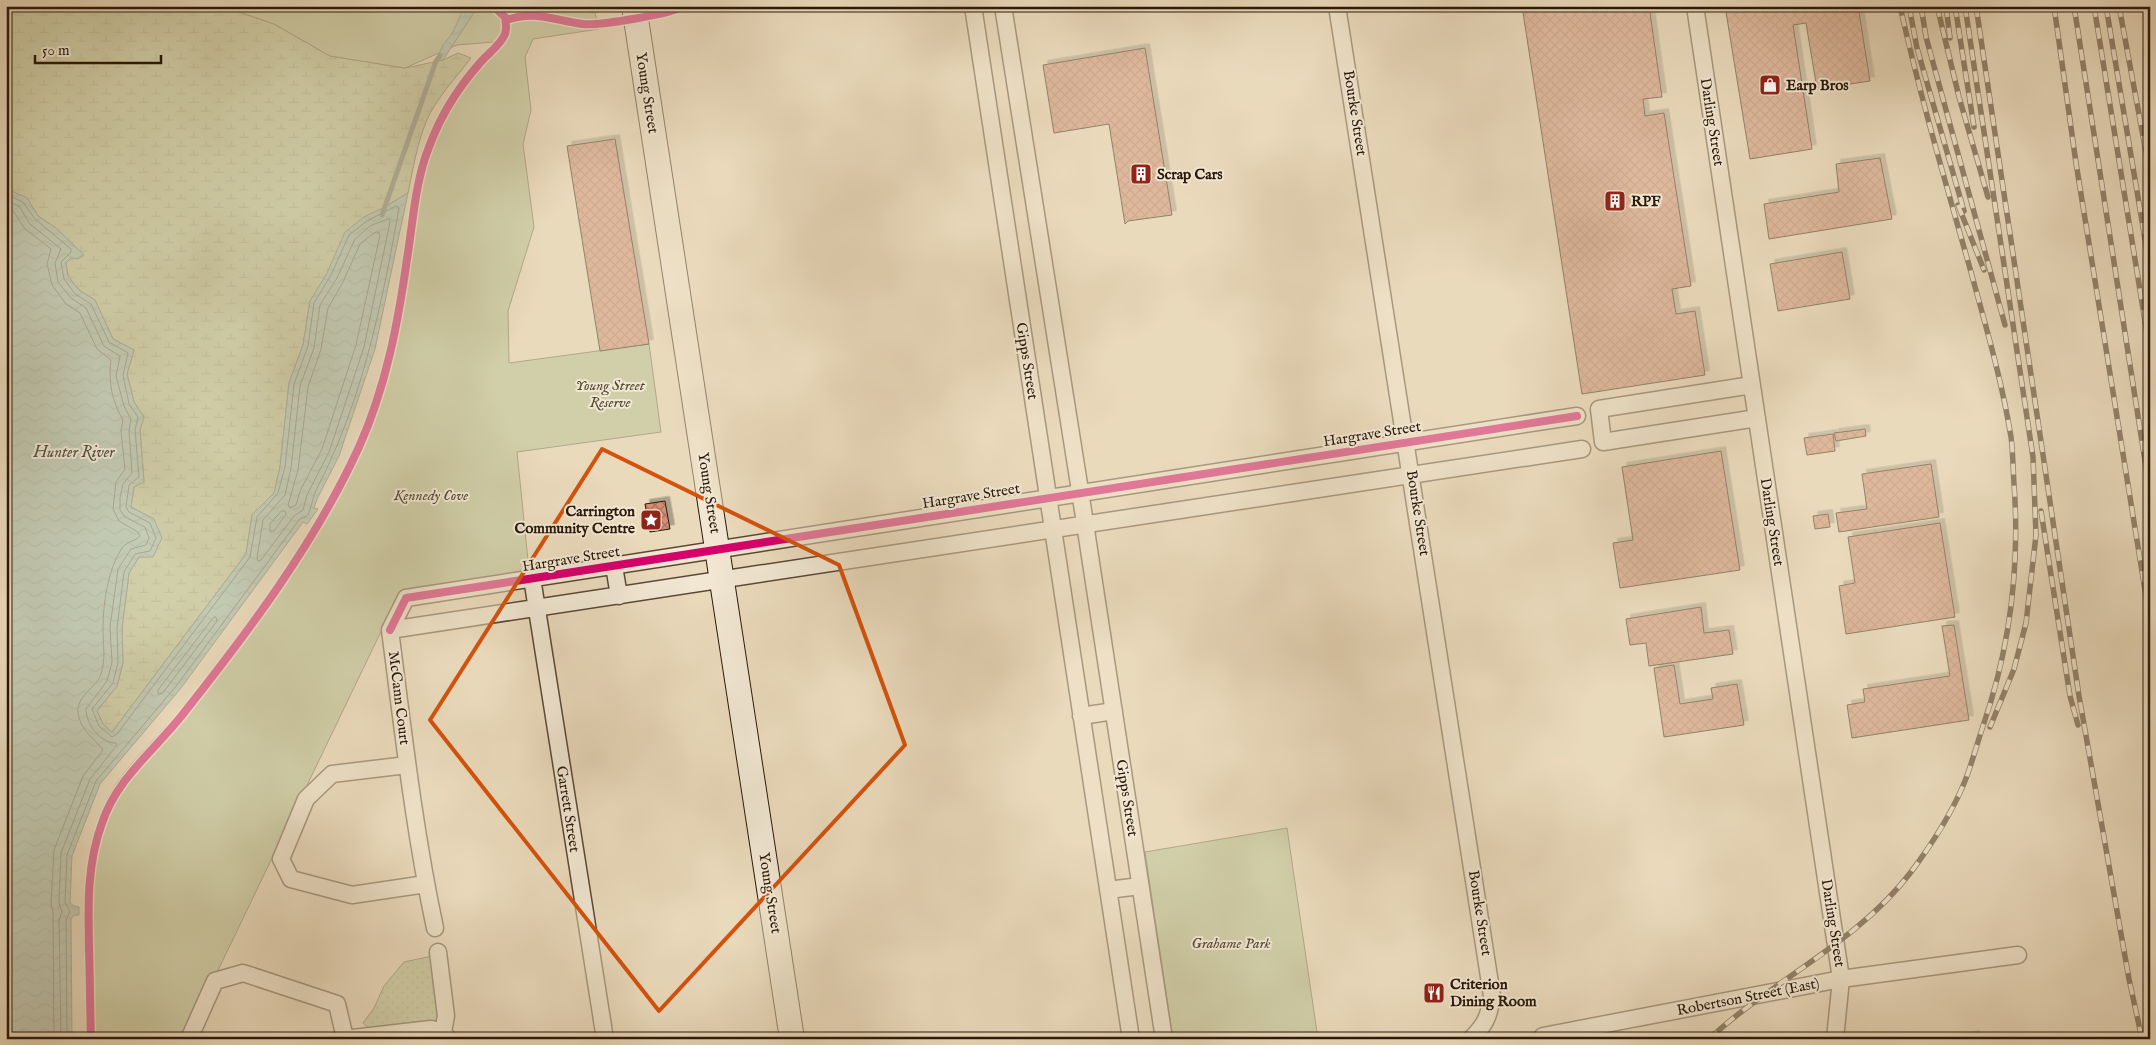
<svg xmlns="http://www.w3.org/2000/svg" width="2156" height="1045" font-family="'IM FELL English',serif">
<defs>
<pattern id="grass-dots" width="8" height="8" patternUnits="userSpaceOnUse" patternTransform="scale(1.25)"><rect width="8" height="8" fill="#b4c093"/><path d="M2 2h.1M6 6h.1" fill="none" stroke="#9ba47d" stroke-width="1.8" stroke-linecap="round"/></pattern>
<pattern id="wetland-marsh" width="20" height="14" patternUnits="userSpaceOnUse" patternTransform="scale(1.25)"><rect width="20" height="14" fill="#b4c093"/><path d="M1 5h8M5 5V1M11 12h8M15 12V8" fill="none" stroke="#9ba47d"/></pattern>
<pattern id="water-waves" width="16" height="10" patternUnits="userSpaceOnUse" patternTransform="scale(1.25)"><rect width="16" height="10" fill="#98bbae"/><path d="M0 5q4-4 8 0t8 0" fill="none" stroke="#83a094"/></pattern>
<pattern id="building-cross-hatch" width="8" height="8" patternUnits="userSpaceOnUse" patternTransform="scale(1.25)"><rect width="8" height="8" fill="#d28e76"/><path d="M0 0l8 8M0 8l8-8" fill="none" stroke="#ab735f"/></pattern>
<filter id="shadow"><feDropShadow dx="4.5" dy="-4.5" stdDeviation="0" flood-color="#0004"/></filter>
</defs>
<rect width="100%" height="100%" fill="#eadabc"/>
<filter id="stains"><feTurbulence type="fractalNoise" baseFrequency=".004" numOctaves="4"/><feColorMatrix values="0 0 0 0 .2 0 0 0 0 .09 0 0 0 0 .02 0 0 0 .5 -.17"/></filter>
<radialGradient id="worn" r=".72"><stop offset=".6" stop-color="#630" stop-opacity="0"/><stop offset="1" stop-color="#630" stop-opacity=".3"/></radialGradient>
<path fill="url(#grass-dots)" stroke="#6f6c4e" d="M432,956L438,1020L370,1030L363,1023L374,1008L384,986L404,962Z"/>
<path fill="url(#wetland-marsh)" stroke="#6f6c4e" d="M6,6H163L213,9L239,12L274,24L331,56L405,68L443,60L458,53L471,58C456,78 436,98 426,122C417,144 413,169 408,193L383,208L364,217L310,301L303,345L289,383L280,467L274,493L252,515L246,554L112,732L103,724L97,711L117,686L123,663L122,628L129,573L139,557L154,519L131,507L134,487L144,482L140,430L144,417L134,402L127,374L134,350L113,339L95,300L79,290L68,276L66,263L71,258L56,228L38,216L27,198L9,190L6,186Z"/>
<path fill="#b4c093" stroke="#6f6c4e" d="M163,6H553L595,13L599,29L533,39L525,57L531,110L523,144L534,227L508,311L509,363L649,344L661,432L517,452L529,570L400,592L185,1039H87C86,961 75,881 104,807C114,780 138,757 157,736C172,720 187,703 201,685C260,611 314,533 355,447C388,380 397,305 409,232C414,203 416,171 427,144C441,106 467,73 494,42L457,45L405,68L330,56L274,24L239,12L213,9Z
M1287,828L1318,1039H1173L1145,852Z"/>
<path fill="url(#water-waves)" stroke="#6c7a6c" d="M464,8L475,11L443,60L436,61L443,45L452,34Z
M6,186L9,190L27,198L38,216L56,228L84,255L78,259L71,258L66,263L68,276L79,290L95,300L113,339L134,350L127,374L134,402L144,417L140,430L144,482L134,487L131,507L154,519L162,538L153,557H139L129,573L122,628L123,662L117,686L97,711L103,724L112,732L246,554L252,515L274,493L280,467L289,383L303,345L310,301L327,273L345,232L364,217L383,208L408,193L375,349L339,456L317,499L314,508L318,509L307,524L303,522L181,688L100,784L72,856L70,903L74,906L79,907V915H74L71,919L72,1039H6Z"/>
<g fill="none" stroke-linecap="round" stroke-linejoin="round">
<path stroke="#616a5b" stroke-width="1" d="M6,194L23,202L35,219L71,249V252L61,262L64,279L75,294L91,304L109,342L128,353L123,375L129,404L138,417L135,430L139,477L129,485L126,507L129,512L150,523L156,538L150,551L135,554L124,572L117,628L118,662L113,683L92,709L99,726L112,737L117,734L250,557L257,517L278,493L285,467L294,384L308,346L314,303L331,275L349,235L367,221L396,206L399,208C382,304 362,403 316,490C313,496 310,515 306,517C303,518 301,518 299,520L177,685L96,781L67,855L65,903L70,911L66,920L67,1039
M6,201L19,206L30,224L61,249L55,263L58,282L71,298L86,308L104,346L120,356L116,376L124,406L131,419L129,430L132,473L123,484L120,498V510L125,517L145,527L149,538L146,545L131,549L118,569L110,627L112,662L107,681L86,709C86,724 100,743 116,743L117,745L90,779L61,853L59,903L62,912L59,920L61,1039
M6,209L14,212L25,229L51,249L47,264L52,285L66,304L80,313L97,349L111,360C108,382 112,401 123,420L121,431L125,469L116,482L113,509L119,521L138,532L140,536C136,541 127,541 122,548C108,569 103,603 103,629C103,645 106,659 101,674C96,688 76,696 78,713C80,730 94,738 103,750L83,776L54,850L51,903L53,912L54,1039
M389,219L390,222L364,347L329,452L307,495L303,510L294,516L261,560L258,561L257,558L263,520L285,495L291,468L300,386L314,348L320,305L337,278L355,239L370,226Z
M378,232L380,235L356,345L322,449L300,491L296,505L290,508L288,505L298,470L308,387L321,349L328,308L343,282L360,244L374,233Z
M282,511H285L286,514L274,531H270V524Z
M216,617L217,621L162,694H158V690L213,618Z"/>
<path stroke="#6c7a6c" stroke-width="5" d="M382,215L436,61L440,56"/>
</g>
<path fill="url(#building-cross-hatch)" stroke="#2a1808" filter="url(#shadow)" d="M1522,6H1649L1662,97L1643,99L1645,116L1664,113L1691,286L1672,289L1676,314L1695,311L1705,375L1582,394Z
M1725,6H1858L1870,81L1817,89L1806,23L1793,25L1812,149L1750,159Z
M1145,48L1172,215L1128,221L1125,224L1109,124L1054,133L1043,65Z
M615,139L649,344L600,351L567,146Z
M1880,158L1892,219L1769,239L1764,204L1839,192L1836,164Z
M2147,209H2150V227Z
M1842,252L1850,299L1778,311L1770,264Z
M1865,429L1866,436L1836,441L1834,433Z
M1833,434L1835,451L1807,455L1804,438Z
M1721,451L1740,570L1620,588L1613,543L1633,540L1622,467Z
M1931,464L1939,517L1839,532L1836,513L1867,509L1862,474Z
M665,501L670,529L650,532L645,504Z
M1828,514L1830,527L1815,529L1813,516Z
M1940,523L1955,617L1846,634L1839,586L1855,583L1848,537Z
M1701,607L1704,633L1729,630L1733,654L1649,666L1646,643L1630,645L1626,619Z
M1954,625L1969,720L1852,738L1847,705L1865,702L1863,689L1950,676L1942,626Z
M1674,665L1680,704L1713,699L1711,688L1737,684L1744,725L1664,737L1654,668Z
M1975,1035L1976,1039H1957Z"/>
<g fill="none" stroke-linecap="round" stroke-linejoin="round">
<g stroke="#5a4835" stroke-width="19">
<path id="minor" d="M973,6L1131,1039
M1003,6L1078,478L1164,1039
M1337,6L1492,996C1489,1016 1486,1024 1471,1039
M1695,6L1841,979L1835,1039
M1752,385L1599,409L1603,442L1757,418
M614,566L619,596
M532,578L605,1039
M390,630L406,598L1577,416
M390,630L1582,449
M390,630C403,730 414,830 435,928
M1081,716L1114,711
M407,765L332,774L306,799L281,859L291,879L352,895L426,884
M1108,890L1140,886
M438,952L446,1016L443,1032
M189,1039L215,981L243,973L337,1004L345,1038
M344,1039L431,1029L443,1032L448,1039
M1540,1039L1543,1036L1841,979L2018,955"/>
</g>
<g stroke="#2a1808" stroke-width="26">
<path id="secondary" d="M634,6L792,1039"/>
</g>
<use href="#minor" stroke="#f1e7d3" stroke-width="16"/>
<use href="#secondary" stroke="#f1e7d3" stroke-width="24"/>
<g stroke="#2a1808" stroke-width="5.5">
<path id="rail" d="M1909,6L1917,48L1964,211
M1921,6L1926,37L2005,325
M1937,6L1959,97L1988,197
M1946,6L1950,38
M1955,6L1974,127
M1965,6L2033,457L2036,535L2026,623L2014,669L1990,727
M1976,6L2079,696L2129,979L2142,1039
M2054,6L2076,163L2150,621
M2074,6L2150,493
M2094,6L2150,352
M2106,6L2150,269
M2119,6L2150,174
M1958,205L1984,270
M2041,511L2070,696L2078,725
M1709,1039C1774,979 1857,943 1911,872C1932,844 1952,813 1965,781C1972,763 1977,744 1983,726C2010,648 2020,566 2014,484C2013,468 2013,452 2011,437C2002,381 1986,327 1971,272C1946,184 1920,96 1900,6"/>
</g>
<use href="#rail" stroke="#f1e7d3" stroke-width="4" stroke-dasharray="11" stroke-linecap="butt"/>
<g stroke="#f1e7d3" stroke-width="11">
<path id="cycleway" d="M506,20C535,10 553,20 582,24C598,26 672,14 684,6
M390,630L406,598L1577,416
M91,1039C90,1008 90,978 89,947C88,905 87,864 102,823C117,778 155,750 183,714C249,631 315,543 359,447C386,387 398,323 407,259C413,222 415,182 429,147C440,117 458,88 479,64C487,54 500,46 505,34C507,28 506,23 505,17L493,6"/>
</g>
<use href="#cycleway" stroke="#d6006c" stroke-width="8"/>
</g>
<path d="M0 0H2156V1045H0ZM602,449L839,565L905,745L659,1011L430,720Z" fill="#eadabc" fill-opacity=".55" fill-rule="evenodd"/>
<path fill="none" stroke="#d5520c" stroke-width="4" stroke-linejoin="round" d="M602,449L839,565L905,745L659,1011L430,720Z"/>
<defs>
<g id="shop-square" transform="scale(1.125)"><rect x="-9" y="-9" width="18" height="18" rx="4" fill="#8f2418" stroke="#f1e7d3"/><path d="M-5-2.5h2.3a2.7 3.5 0 0 1 5.4 0H5L5.5 6h-11ZM-1.5-2.5h3a1.5 2.3 0 0 0-3 0Z" fill="#fff"/></g>
<g id="building-square" transform="scale(1.125)"><rect x="-9" y="-9" width="18" height="18" rx="4" fill="#8f2418" stroke="#f1e7d3"/><path d="M-4-6H4V6H1V3H-1V6H-4ZM-2.5-4.3h1.7v1.8h-1.7ZM.8-4.3h1.7v1.8H.8ZM-2.5-1h1.7V.8h-1.7ZM.8-1h1.7V.8H.8Z" fill="#fff"/></g>
<g id="sight-square" transform="scale(1.125)"><rect x="-9" y="-9" width="18" height="18" rx="4" fill="#8f2418" stroke="#f1e7d3"/><path d="M0-6L1.8-2.2L6-1.7L2.9 1.2L3.7 5.4L0 3.3L-3.7 5.4L-2.9 1.2L-6-1.7L-1.8-2.2Z" fill="#fff"/></g>
<g id="restaurant-square" transform="scale(1.125)"><rect x="-9" y="-9" width="18" height="18" rx="4" fill="#8f2418" stroke="#f1e7d3"/><path d="M-5-6h1v4h1v-4h1v4h1v-4h1v5L-1.5 .5V6h-2V.5L-5-1ZM5-6V6H3V1.5H1.5Q1.5-4 5-6Z" fill="#fff"/></g>
</defs>
<g fill-rule="evenodd">
<use href="#shop-square" x="1770" y="85"/>
<use href="#building-square" x="1141" y="174"/>
<use href="#building-square" x="1615" y="201"/>
<use href="#sight-square" x="651" y="520"/>
<use href="#restaurant-square" x="1434" y="993"/>
</g>
<g text-anchor="middle" dominant-baseline="central" stroke-width="4" stroke-linejoin="round" paint-order="stroke">
<g font-size="15" font-weight="bold" fill="#2a1808" stroke="#f1e7d3" text-anchor="start">
<text x="1786" y="85">Earp Bros</text>
<text x="1157" y="174">Scrap Cars</text>
<text x="1631" y="201">RPF</text>
<text x="635" y="511" text-anchor="end">Carrington<tspan x="635" dy="17">Community Centre</tspan></text>
<text x="1450" y="984">Criterion<tspan x="1450" dy="17">Dining Room</tspan></text>
</g>
<g font-size="15" fill="#2a1808" stroke="#f1e7d3">
<text transform="translate(647 93) rotate(81)">Young Street</text>
<text transform="translate(1355 113) rotate(81)">Bourke Street</text>
<text transform="translate(1712 122) rotate(81)">Darling Street</text>
<text transform="translate(1027 361) rotate(81)">Gipps Street</text>
<text transform="translate(1372 434) rotate(-9)">Hargrave Street</text>
<text transform="translate(709 493) rotate(81)">Young Street</text>
<text transform="translate(971 496) rotate(-9)">Hargrave Street</text>
<text transform="translate(1418 513) rotate(81)">Bourke Street</text>
<text transform="translate(1772 522) rotate(81)">Darling Street</text>
<text transform="translate(571 559) rotate(-9)">Hargrave Street</text>
<text transform="translate(399 698) rotate(83)">McCann Court</text>
<text transform="translate(1127 798) rotate(81)">Gipps Street</text>
<text transform="translate(568 809) rotate(81)">Garrett Street</text>
<text transform="translate(770 893) rotate(81)">Young Street</text>
<text transform="translate(1480 913) rotate(81)">Bourke Street</text>
<text transform="translate(1833 923) rotate(81)">Darling Street</text>
<text transform="translate(1748 997) rotate(-11)">Robertson Street (East)</text>
</g>
<g font-size="15" font-style="italic" fill="#534a32" stroke="#f1e7d3">
<text x="610" y="385">Young Street<tspan x="610" dy="17">Reserve</tspan></text>
<text x="431" y="495">Kennedy Cove</text>
<text x="1231" y="943">Grahame Park</text>
</g>
<g font-size="16" font-style="italic" fill="#505142" stroke="#f1e7d3">
<text x="74" y="453">Hunter River</text>
</g>
</g>
<rect width="2156" height="1045" fill="none" stroke="#eadabc" stroke-width="25"/>
<rect x="8" y="8" width="2141" height="1030" fill="none" stroke="#2a1808" stroke-width="2.5"/>
<rect x="12" y="12" width="2131" height="1020" fill="none" stroke="#2a1808"/>
<path d="M35 55v8h126v-8" fill="none" stroke="#2a1808" stroke-width="2.5"/>
<text x="42" y="55" font-size="15" fill="#2a1808" stroke="#f1e7d3" stroke-width="4" paint-order="stroke">50 m</text>
<rect width="100%" height="100%" filter="url(#stains)"/>
<rect width="100%" height="100%" fill="url(#worn)"/>
</svg>
